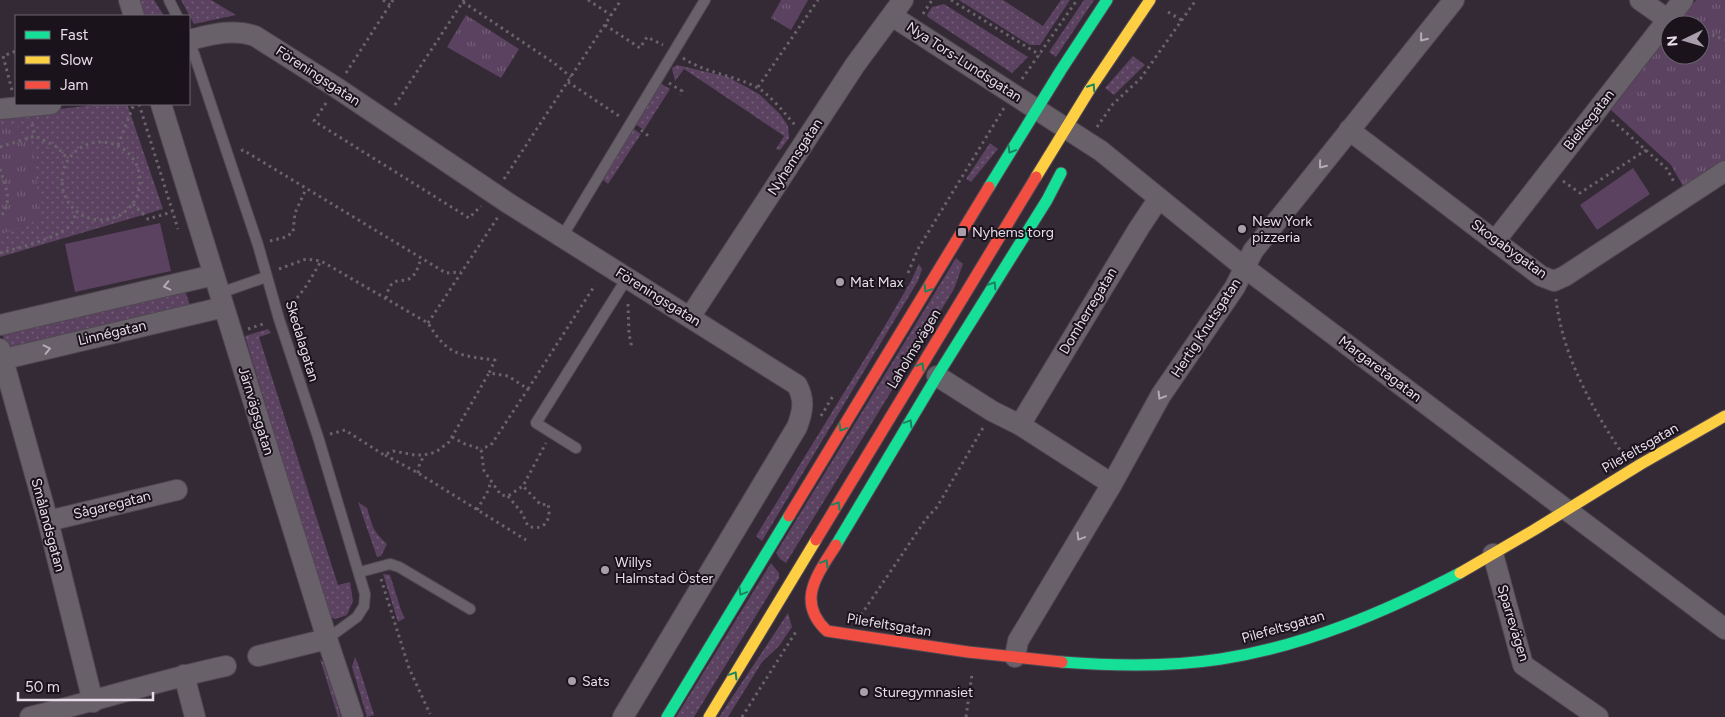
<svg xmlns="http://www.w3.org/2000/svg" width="1725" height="717" font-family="Figtree,sans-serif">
<defs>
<pattern id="grass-dots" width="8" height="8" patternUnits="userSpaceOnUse" patternTransform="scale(1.25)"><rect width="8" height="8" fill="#5b4260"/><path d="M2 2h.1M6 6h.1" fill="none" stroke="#735d77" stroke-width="1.8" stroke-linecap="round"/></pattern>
<pattern id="park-tufts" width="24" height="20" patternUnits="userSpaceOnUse" patternTransform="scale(1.25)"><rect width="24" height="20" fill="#5b4260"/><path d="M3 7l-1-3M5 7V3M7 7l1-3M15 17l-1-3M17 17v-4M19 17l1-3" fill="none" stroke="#735d77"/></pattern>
</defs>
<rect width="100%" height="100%" fill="#342a36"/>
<path fill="url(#grass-dots)" d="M137,0H154L164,16H142Z
M181,0H211L236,15L194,24Z
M959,0H1003L1043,26L1061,0H1070L1040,45H1030Z
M1084,0H1094L1056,57L1049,52Z
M944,4L1028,57L1012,73L928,17L927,15L932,7Z
M1133,56L1145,65L1114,95L1105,88Z
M677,65L728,77L759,94L780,114L788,126L789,138L780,150L776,149L784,136L684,69L675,81L672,68Z
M660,83L670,89L644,130L635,124Z
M103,104H127L163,209L0,257V116Z
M632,128L641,134L608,184L602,179Z
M990,143L998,149L971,182L966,179Z
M956,258L963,264L954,289L786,563L780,559L776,553Z
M919,264L922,269L918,281L762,541L756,536L883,329L911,281Z
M185,290L191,309L7,351L2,332Z
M268,329L271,333L259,337L338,585L350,582L353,601L347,615L335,619L329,616L245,336Z
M358,502L367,508C373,527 372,530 387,544L381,556L377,557Z
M771,563L779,573V578L694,717H676Z
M383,574L390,575L402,613L405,618L398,622Z
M788,613L792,627L779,646L762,662L728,717H719Z
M355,657L358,664L374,715L367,717L352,667Z
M320,659L325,664L341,717H338Z"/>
<path fill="url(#park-tufts)" d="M781,0H808L791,30L771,18Z
M1696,0H1725V160L1684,188L1671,165L1611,110L1670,34V55H1700V25H1677Z
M466,15L519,49L501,78L447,47Z
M16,124L33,152L41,219L0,235V129Z"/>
<path fill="#5b4260" d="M1633,168L1650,194L1597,230L1580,205Z
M160,223L171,271L75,292L65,244Z"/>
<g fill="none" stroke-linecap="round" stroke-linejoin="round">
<g stroke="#514852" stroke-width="12">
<path id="lane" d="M169,0L177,16
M189,39L258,245L279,319L318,437L365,594L364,606L357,617L327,639
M562,237L705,0
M220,293L266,277
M576,448L536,423L627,278
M360,572L390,564L399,567L470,609"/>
</g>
<g stroke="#514852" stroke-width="22">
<path id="street" d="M129,0L134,16
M1640,0L1667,19
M892,16L1101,151L1245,268L1725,629
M189,40C210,35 233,28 255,36L337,88L508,203L797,385C805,400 803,411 797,427L623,717
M161,104L327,639L353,717
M0,109L51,104
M1349,130L1541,276L1554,281L1565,276L1725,171
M1495,241L1683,0
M690,317L855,65L903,0
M0,325L214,275
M0,349L48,521L93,702
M0,360L224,307
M937,376L992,411L1020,425L1112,484
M1020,425L1139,228L1159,198
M48,521L177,490
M1493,554L1523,665L1598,717
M258,656L327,639
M1015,657L1018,641L1112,484L1161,395L1235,287L1253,251L1454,0
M184,675L195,717
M30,717C96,701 160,680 226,666"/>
</g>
<g stroke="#514852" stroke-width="13">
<path id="fast" d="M989,187L1061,70L1107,0
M836,545L937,376L1047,200L1061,173
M1062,662C1114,666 1169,667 1221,659C1305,646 1385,612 1460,573
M667,717L789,516"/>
</g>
<g stroke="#514852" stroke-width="13">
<path id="slow" d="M1036,177L1090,89L1150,0
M1460,573L1534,530L1641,464L1725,416
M709,717L816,540"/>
</g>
<g stroke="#514852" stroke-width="13">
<path id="jam" d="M789,516L989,187
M816,540L1036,177
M836,545C818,574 795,601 827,631L968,652L1062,662"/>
</g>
<path stroke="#6a636c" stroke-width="3" stroke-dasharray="2.5 4" stroke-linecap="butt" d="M383,0L390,5
M588,0L611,15
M951,0L1040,55
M463,2L554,63L571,77
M1168,12L1183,21
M923,14L932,0
M605,25L640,48L647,37L663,45
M1700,30L1725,40
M683,58C705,73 733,75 756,87C768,92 786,115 795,125
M346,73L393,0
M1022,79L1077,0
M568,82L619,116
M669,83L682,91L680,95
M758,87L818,0
M12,90L3,56L16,51
M326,103L314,121L469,218L481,206
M139,104L178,229
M395,105L464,0
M1612,120L1667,169L1674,182
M32,124L35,136
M1097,127L1113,104L1141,78L1196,0
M641,130L651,138
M62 181a39 39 0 1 1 78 0a39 39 0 1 1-78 0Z
M118,145L134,104
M0,147L35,136L57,147L68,159
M241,151L243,150L446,273L461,272
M0,169C5,186 14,202 0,217
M504,179L621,0
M1563,181L1580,193L1646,150
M133,204L148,219L172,212
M270,241L286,237L293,232L295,213L306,189
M0,253C18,248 61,238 72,223C74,220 75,215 76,212
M279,269L306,259L321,261L428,323C447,355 460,356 495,360L489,373L508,376L528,389L491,445L481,449
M908,273L918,249L1004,108
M386,298C387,295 388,289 390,286C400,273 412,292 421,258
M1556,299C1562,353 1590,405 1620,450
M628,304L629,334L632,348
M291,315L294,314L297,298L307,285L321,261
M428,323L498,217
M248,329L266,323
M528,389L595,285
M821,416L833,396
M330,434L345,430L384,455L393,451L415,455H424L436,452L449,442L489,373
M452,437L465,444L481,449L484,471L501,495L508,496L523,486L546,443
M385,455L418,473L526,540
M418,473L419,466L424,455
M508,496L522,513L528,526C544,532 552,520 548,504L541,505L523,486
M477,510L489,489L490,482
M381,579L409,668L430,714
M861,615L926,519L937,507L984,426
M742,717L797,630
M966,717L972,674"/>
<use href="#lane" stroke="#69616a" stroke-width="10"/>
<use href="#street" stroke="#69616a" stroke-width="20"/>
<use href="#fast" stroke="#16e098" stroke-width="11"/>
<use href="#slow" stroke="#ffcf43" stroke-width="11"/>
<use href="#jam" stroke="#f24e42" stroke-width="11"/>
</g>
<defs><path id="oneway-chevron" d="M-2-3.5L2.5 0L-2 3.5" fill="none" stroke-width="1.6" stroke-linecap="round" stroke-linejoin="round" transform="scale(1.25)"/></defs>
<g stroke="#b5abb7">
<use href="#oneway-chevron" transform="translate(1423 38) rotate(129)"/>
<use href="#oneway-chevron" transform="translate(1322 165) rotate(128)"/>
<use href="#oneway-chevron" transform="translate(167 286) rotate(167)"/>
<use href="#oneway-chevron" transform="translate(47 349) rotate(-13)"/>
<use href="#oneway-chevron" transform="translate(1161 396) rotate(121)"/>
<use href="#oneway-chevron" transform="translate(1080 537) rotate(121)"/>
</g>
<g stroke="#188460">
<use href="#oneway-chevron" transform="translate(1092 87) rotate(-57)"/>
<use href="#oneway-chevron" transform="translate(1011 150) rotate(121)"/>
<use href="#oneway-chevron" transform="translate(993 285) rotate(-58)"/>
<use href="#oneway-chevron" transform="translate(927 289) rotate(121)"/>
<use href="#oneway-chevron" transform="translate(921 366) rotate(-59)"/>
<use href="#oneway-chevron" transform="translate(909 423) rotate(-59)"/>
<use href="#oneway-chevron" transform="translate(842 428) rotate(121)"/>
<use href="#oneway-chevron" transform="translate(837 505) rotate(-59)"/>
<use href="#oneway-chevron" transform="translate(825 563) rotate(-59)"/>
<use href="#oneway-chevron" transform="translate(742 592) rotate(121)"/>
<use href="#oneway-chevron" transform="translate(734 675) rotate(-59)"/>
</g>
<g fill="#a99eab" stroke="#1a131c" stroke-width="2">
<circle cx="1242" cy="229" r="5"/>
<rect x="957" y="227" width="10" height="10" rx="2.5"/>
<circle cx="840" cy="282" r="5"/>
<circle cx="605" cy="570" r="5"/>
<circle cx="572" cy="681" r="5"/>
<circle cx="864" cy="692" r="5"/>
</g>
<g text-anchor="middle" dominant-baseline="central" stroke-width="4" stroke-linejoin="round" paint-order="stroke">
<g font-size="14" fill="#e8ddea" stroke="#1a131c">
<text transform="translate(964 62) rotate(33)">Nya Tors-Lundsgatan</text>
<text transform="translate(318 76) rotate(33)">Föreningsgatan</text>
<text transform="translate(1589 120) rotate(-52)">Bielkegatan</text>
<text transform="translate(795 157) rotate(-57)">Nyhemsgatan</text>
<text transform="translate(1509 249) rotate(36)">Skogabygatan</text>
<text transform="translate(658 297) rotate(32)">Föreningsgatan</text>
<text transform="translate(1088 311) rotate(-59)">Domherregatan</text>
<text transform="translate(1206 328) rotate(-57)">Hertig Knutsgatan</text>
<text transform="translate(112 333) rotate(-13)">Linnégatan</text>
<text transform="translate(302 341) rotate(73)">Skedalagatan</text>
<text transform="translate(914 349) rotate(-59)">Laholmsvägen</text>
<text transform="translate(1380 369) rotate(37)">Margaretagatan</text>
<text transform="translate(256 411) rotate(73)">Järnvägsgatan</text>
<text transform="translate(1640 448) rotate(-30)">Pilefeltsgatan</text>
<text transform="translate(112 505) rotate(-14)">Sågaregatan</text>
<text transform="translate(48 525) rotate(75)">Smålandsgatan</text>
<text transform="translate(1513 623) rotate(73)">Sparrevägen</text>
<text transform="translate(889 625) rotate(9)">Pilefeltsgatan</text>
<text transform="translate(1283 627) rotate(-16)">Pilefeltsgatan</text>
</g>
<g font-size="14" fill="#e8ddea" stroke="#1a131c" text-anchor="start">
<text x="1252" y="221">New York<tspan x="1252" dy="16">pizzeria</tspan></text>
<text x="972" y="232">Nyhems torg</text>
<text x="850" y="282">Mat Max</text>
<text x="615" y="562">Willys<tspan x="615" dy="16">Halmstad Öster</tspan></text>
<text x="582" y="681">Sats</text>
<text x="874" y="692">Sturegymnasiet</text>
</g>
</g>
<rect x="15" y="15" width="175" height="90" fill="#1a131c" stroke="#6c646e"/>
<rect x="25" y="31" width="25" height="8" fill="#16e098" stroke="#6c646e"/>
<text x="60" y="40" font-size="15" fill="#e8ddea">Fast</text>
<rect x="25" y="56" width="25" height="8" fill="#ffcf43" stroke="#6c646e"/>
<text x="60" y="65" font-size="15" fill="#e8ddea">Slow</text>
<rect x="25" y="81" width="25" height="8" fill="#f24e42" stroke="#6c646e"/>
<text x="60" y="90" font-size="15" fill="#e8ddea">Jam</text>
<g transform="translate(1685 40) rotate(265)"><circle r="24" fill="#1a131c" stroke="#6c646e"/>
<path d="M0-4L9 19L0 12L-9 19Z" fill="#a99eab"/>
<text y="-8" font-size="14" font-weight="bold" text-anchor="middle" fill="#e8ddea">N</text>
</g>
<path d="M18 692v8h135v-8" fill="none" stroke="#e8ddea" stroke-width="2.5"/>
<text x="25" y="692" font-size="15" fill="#e8ddea" stroke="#1a131c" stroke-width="4" paint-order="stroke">50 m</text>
</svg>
